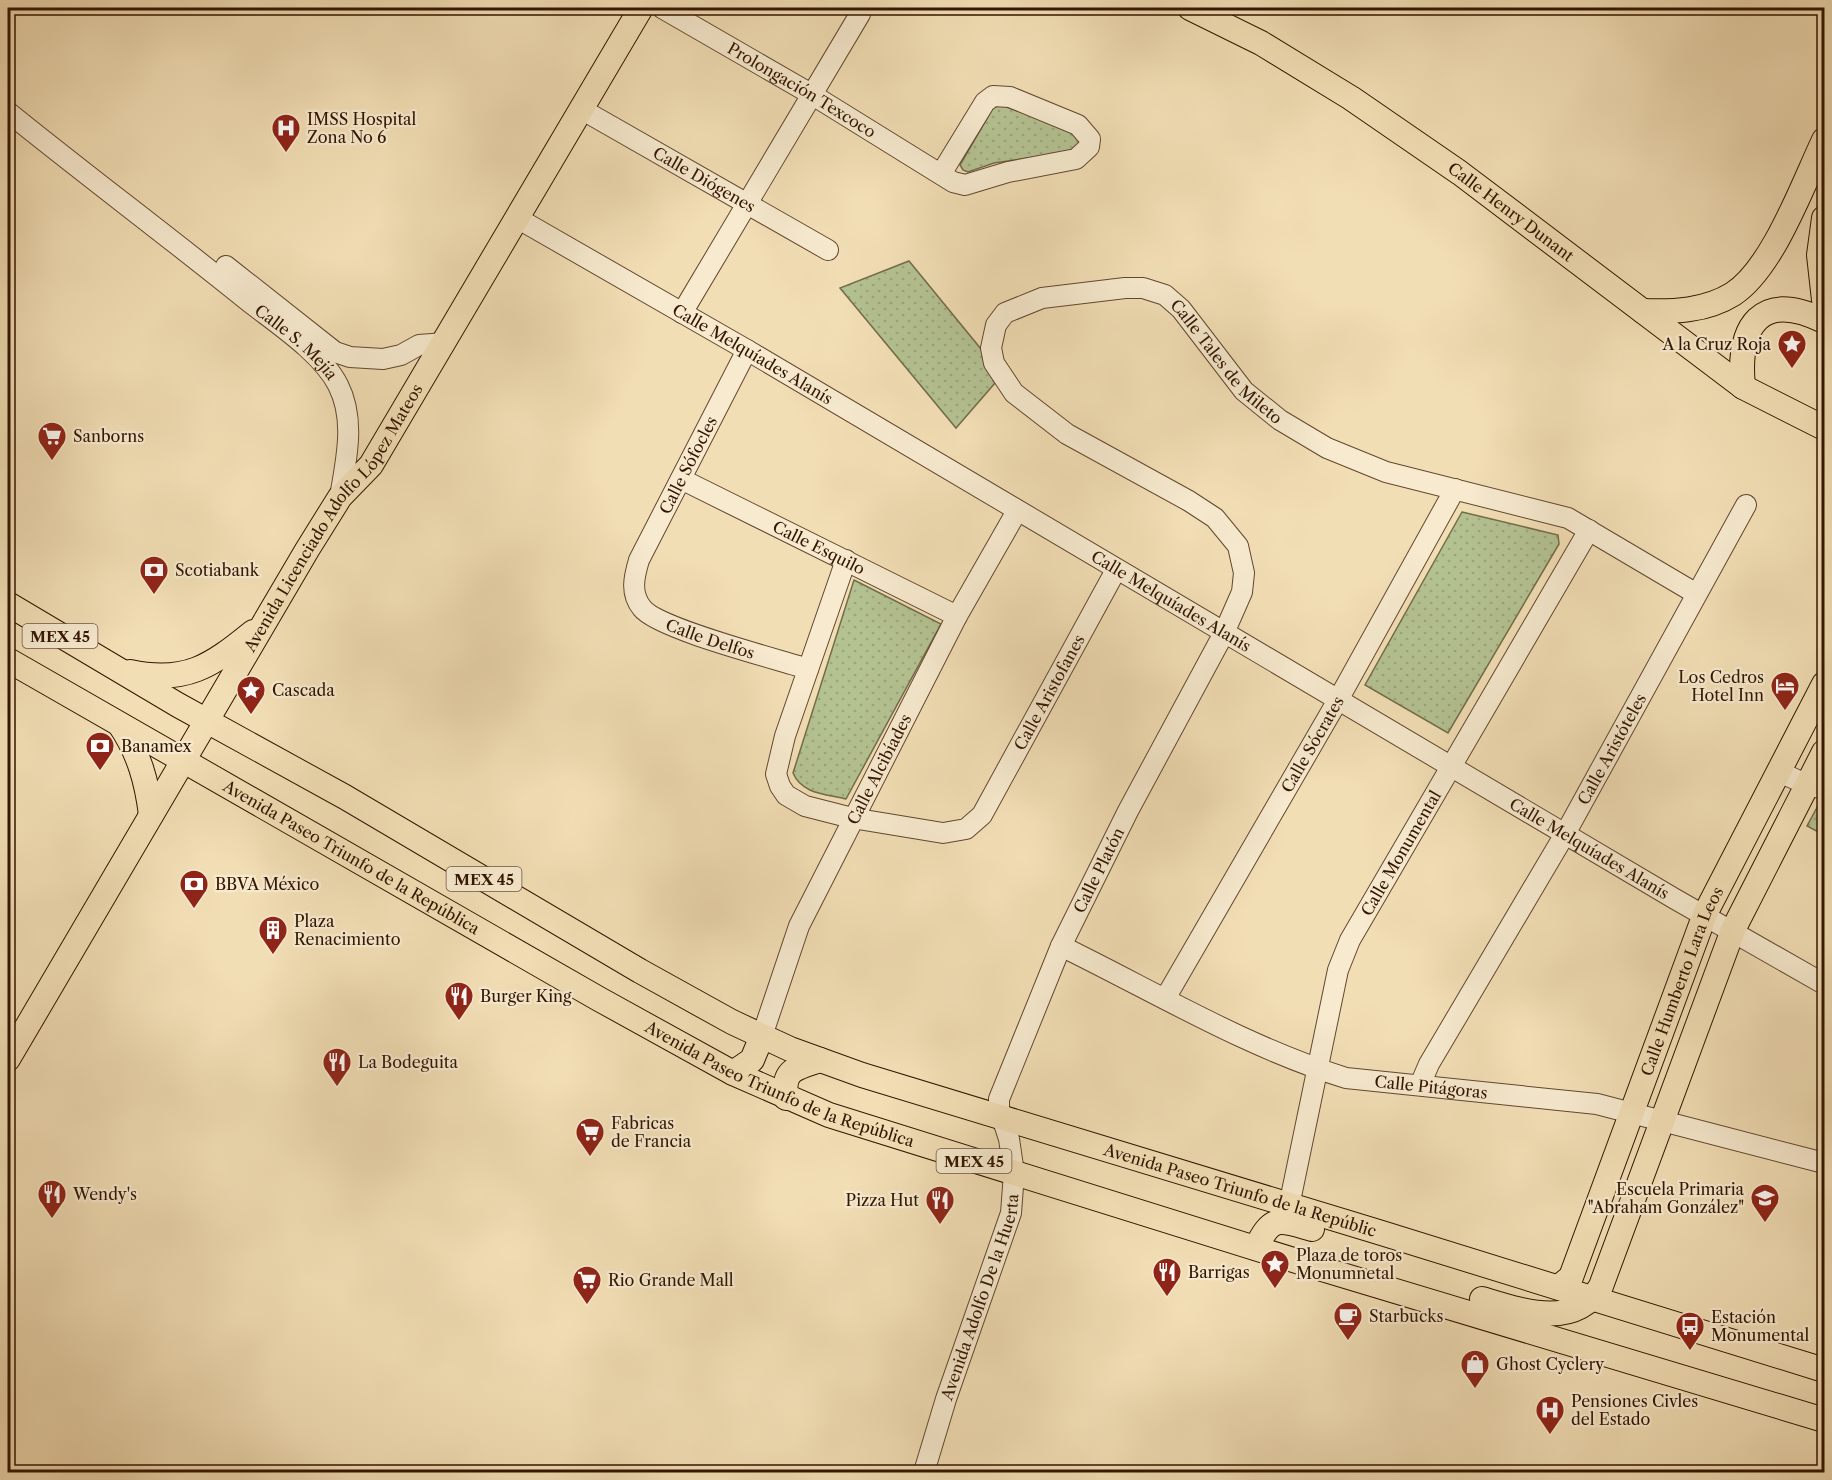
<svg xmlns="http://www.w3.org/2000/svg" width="1832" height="1480" font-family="'Libre Caslon Text',serif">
<defs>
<pattern id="green-dots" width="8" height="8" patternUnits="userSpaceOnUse" patternTransform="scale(1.5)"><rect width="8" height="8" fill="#b4c292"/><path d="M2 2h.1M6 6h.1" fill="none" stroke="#9ba67c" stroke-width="1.8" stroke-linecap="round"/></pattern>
</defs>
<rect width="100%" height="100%" fill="#f2deb5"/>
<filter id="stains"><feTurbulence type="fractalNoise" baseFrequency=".00333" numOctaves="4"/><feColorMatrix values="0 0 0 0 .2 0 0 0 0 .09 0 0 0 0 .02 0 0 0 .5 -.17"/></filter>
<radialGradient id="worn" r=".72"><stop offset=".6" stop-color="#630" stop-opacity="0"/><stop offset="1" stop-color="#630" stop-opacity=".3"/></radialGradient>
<path fill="url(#green-dots)" stroke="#736c4a" stroke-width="1.5" d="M998,106H1004L1079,134L1081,140L1078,147L1069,152L994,163L968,172L963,170L960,165L993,108Z
M909,261L981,349L995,383L956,428L840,288Z
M1462,512L1558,535L1559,544L1448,733L1365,685Z
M854,580L941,624L846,799C825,794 802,794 793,773Z
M1820,802L1824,803V835L1807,826Z"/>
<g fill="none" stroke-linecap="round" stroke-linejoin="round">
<g stroke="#62472e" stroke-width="22">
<g id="minor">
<path id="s1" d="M662,8L811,94L953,182L965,185L1008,172L1076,159L1089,147L1090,139L1078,125L1010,97L993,96L985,102L941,174"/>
<path id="s2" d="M581,109L828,250"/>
<path id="s3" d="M8,112C87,176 169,237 248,301C276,323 322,353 338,385C356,420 346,460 340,497"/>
<path id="s4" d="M517,218L747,350L1675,899L1824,984"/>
<path d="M226,266L335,352L350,357L383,359L401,355L419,345L445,343"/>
<path d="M682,313L860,14"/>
<path id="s5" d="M747,350L639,560C634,577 630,593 642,608C658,629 777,659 808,669"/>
<path id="s6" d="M681,479L957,616"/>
<path id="s7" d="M846,560L785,736L776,774L780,786L786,795L805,806L852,818L943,833L966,829L982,815L1116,570"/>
<path d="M1779,772L1808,785L1824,789"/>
<path id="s8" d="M1061,946C1155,992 1246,1047 1346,1078L1597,1104L1824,1163"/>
<path id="s9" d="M1166,997L1338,700L1455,489"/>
<path id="s10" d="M762,1036L799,926L957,616L1017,511"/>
<path id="s11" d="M1420,1085L1429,1064L1565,834L1746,505"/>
<path id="s12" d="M1289,1206L1338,970L1350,940L1589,530"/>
<path id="s13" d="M924,1472L946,1399L1011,1213L1014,1173L1009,1139L999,1108V1099L1061,946L1128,811L1224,633L1242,592L1244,573L1238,546L1215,518L1189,501L1067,434L1014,393L994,363L991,348L996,325L1005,313L1042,298L1125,288H1143L1165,295L1181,309L1244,391L1280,420L1327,448L1386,472L1568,518L1695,593"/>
</g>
</g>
<g stroke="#321501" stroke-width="26">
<g id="major">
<path id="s14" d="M1190,8L1261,43L1351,98L1460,173L1743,387L1824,428"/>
<path d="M1824,218L1819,255L1824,300"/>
<path d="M1643,311C1673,312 1706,311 1733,294C1773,268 1803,184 1824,140"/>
<path d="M1743,387C1737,325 1761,290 1824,321"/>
<path id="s15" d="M8,604L178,705L345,797L640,971L732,1022L790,1049L862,1075C1183,1173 1504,1269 1824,1370"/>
<path id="s16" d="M8,660L599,999L733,1073L829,1115L1319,1268L1824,1420"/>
<path d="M130,672C186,684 211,666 253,632"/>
<path d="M120,725C139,753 147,782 151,815"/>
<path id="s17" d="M8,1059L307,550L340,497L371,465L641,8"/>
<path d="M733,1073L752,1060L762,1036"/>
<path d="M786,1098C782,1069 796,1068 820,1060"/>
<path d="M1256,1248C1272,1214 1280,1220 1312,1229"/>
<path id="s18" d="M1560,1286L1571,1277L1705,914L1824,684"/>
<path d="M1482,1299C1522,1311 1575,1330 1601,1286L1733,930L1824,752"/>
</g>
</g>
<use href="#minor" stroke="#f7eacf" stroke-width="20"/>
<use href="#major" stroke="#f2deb5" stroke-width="24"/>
</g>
<defs>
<g id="hospital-pin" transform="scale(1.5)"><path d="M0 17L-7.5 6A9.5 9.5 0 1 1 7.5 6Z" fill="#8f2418" stroke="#f7eacf"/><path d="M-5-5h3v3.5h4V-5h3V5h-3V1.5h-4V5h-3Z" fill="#fff"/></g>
<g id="sight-pin" transform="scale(1.5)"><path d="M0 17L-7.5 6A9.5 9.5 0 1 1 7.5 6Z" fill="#8f2418" stroke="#f7eacf"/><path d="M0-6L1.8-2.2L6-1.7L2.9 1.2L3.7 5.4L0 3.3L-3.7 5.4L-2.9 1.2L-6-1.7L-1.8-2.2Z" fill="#fff"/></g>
<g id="supermarket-pin" transform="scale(1.5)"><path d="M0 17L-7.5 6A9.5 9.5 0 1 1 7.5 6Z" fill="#8f2418" stroke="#f7eacf"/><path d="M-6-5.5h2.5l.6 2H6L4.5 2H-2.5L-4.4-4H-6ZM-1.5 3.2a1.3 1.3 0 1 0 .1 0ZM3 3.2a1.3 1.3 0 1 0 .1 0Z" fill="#fff"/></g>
<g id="bank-pin" transform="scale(1.5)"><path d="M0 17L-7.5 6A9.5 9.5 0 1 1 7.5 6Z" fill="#8f2418" stroke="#f7eacf"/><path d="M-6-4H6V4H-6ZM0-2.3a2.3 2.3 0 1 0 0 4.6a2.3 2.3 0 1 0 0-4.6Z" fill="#fff"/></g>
<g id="hotel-pin" transform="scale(1.5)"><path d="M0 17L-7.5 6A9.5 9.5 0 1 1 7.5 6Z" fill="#8f2418" stroke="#f7eacf"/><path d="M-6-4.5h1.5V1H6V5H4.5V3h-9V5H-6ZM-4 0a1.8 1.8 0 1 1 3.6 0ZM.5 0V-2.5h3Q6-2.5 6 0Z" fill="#fff"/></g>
<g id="building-pin" transform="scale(1.5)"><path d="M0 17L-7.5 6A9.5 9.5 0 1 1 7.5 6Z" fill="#8f2418" stroke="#f7eacf"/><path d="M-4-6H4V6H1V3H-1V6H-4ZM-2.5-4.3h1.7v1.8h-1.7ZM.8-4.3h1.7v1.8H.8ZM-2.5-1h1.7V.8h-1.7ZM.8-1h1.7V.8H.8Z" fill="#fff"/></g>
<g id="restaurant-pin" transform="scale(1.5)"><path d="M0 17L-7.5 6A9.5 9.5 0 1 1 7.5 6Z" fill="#8f2418" stroke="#f7eacf"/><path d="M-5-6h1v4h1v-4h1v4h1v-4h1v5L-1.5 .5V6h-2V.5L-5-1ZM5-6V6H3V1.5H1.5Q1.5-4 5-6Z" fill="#fff"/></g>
<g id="school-pin" transform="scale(1.5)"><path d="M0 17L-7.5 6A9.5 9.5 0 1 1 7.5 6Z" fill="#8f2418" stroke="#f7eacf"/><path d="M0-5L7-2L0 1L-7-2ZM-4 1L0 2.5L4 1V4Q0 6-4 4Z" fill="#fff"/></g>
<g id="cafe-pin" transform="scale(1.5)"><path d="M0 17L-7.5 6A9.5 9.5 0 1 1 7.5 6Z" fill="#8f2418" stroke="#f7eacf"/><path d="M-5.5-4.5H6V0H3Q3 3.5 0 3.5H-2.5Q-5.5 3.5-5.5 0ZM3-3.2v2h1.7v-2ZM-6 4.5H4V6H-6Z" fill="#fff"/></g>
<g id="bus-pin" transform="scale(1.5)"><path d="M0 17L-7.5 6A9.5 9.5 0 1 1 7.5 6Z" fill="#8f2418" stroke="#f7eacf"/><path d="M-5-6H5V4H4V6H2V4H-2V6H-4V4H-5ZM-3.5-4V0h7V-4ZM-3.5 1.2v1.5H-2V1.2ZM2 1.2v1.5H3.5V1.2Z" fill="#fff"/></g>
<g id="shop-pin" transform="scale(1.5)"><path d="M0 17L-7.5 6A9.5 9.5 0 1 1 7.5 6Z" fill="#8f2418" stroke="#f7eacf"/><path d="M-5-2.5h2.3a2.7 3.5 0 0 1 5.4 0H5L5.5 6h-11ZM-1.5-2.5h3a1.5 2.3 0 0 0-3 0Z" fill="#fff"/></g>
</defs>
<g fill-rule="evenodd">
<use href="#hospital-pin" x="286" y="128"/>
<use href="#sight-pin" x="1792" y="344"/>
<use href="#supermarket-pin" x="52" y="436"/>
<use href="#bank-pin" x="154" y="570"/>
<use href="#hotel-pin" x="1785" y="686"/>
<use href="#sight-pin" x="251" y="690"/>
<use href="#bank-pin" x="100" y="746"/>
<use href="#bank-pin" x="194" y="884"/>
<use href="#building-pin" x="273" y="930"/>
<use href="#restaurant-pin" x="459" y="996"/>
<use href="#restaurant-pin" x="337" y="1062"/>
<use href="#supermarket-pin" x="590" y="1132"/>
<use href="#restaurant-pin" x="52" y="1194"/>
<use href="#school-pin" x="1765" y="1198"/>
<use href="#restaurant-pin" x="940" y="1200"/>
<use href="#sight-pin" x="1275" y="1264"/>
<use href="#restaurant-pin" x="1167" y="1272"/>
<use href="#supermarket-pin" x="587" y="1280"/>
<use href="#cafe-pin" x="1348" y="1316"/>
<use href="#bus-pin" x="1690" y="1326"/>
<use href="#shop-pin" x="1475" y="1364"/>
<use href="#hospital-pin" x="1550" y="1410"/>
</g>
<g text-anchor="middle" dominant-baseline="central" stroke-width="4.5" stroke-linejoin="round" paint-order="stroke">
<g fill="#f7eacf" stroke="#6d553f" stroke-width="1.5">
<rect x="22.5" y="624" width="75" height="24" rx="4.5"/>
<rect x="446.5" y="867" width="75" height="24" rx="4.5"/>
<rect x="936.5" y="1149" width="75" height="24" rx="4.5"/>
</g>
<g font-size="15" font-weight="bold" fill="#321501">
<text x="60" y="636">MEX 45</text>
<text x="484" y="879">MEX 45</text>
<text x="974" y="1161">MEX 45</text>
</g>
<g font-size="16" fill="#321501" stroke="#f7eacf">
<text stroke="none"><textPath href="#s1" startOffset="162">Prolongación Texcoco</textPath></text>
<text stroke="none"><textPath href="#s2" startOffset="142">Calle Diógenes</textPath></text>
<text stroke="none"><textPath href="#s14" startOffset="381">Calle Henry Dunant</textPath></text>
<text stroke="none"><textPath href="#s3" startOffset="369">Calle S. Mejía</textPath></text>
<text stroke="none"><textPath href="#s4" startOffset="272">Calle Melquíades Alanís</textPath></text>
<text stroke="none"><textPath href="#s13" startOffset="1618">Calle Tales de Mileto</textPath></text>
<text transform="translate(688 465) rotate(-63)">Calle Sófocles</text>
<text stroke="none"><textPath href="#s17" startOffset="632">Avenida Licenciado Adolfo López Mateos</textPath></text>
<text stroke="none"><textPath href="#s6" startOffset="154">Calle Esquilo</textPath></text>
<text stroke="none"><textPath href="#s4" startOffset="758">Calle Melquíades Alanís</textPath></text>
<text stroke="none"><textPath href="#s5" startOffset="362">Calle Delfos</textPath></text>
<text stroke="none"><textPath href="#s7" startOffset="596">Calle Aristofanes</textPath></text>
<text stroke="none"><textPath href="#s9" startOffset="292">Calle Sócrates</textPath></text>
<text stroke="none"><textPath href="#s11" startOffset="387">Calle Aristóteles</textPath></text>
<text stroke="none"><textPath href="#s10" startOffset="292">Calle Alcibíades</textPath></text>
<text stroke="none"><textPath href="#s4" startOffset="1244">Calle Melquíades Alanís</textPath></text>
<text stroke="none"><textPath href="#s12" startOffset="374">Calle Monumental</textPath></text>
<text stroke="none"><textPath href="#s16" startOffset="396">Avenida Paseo Triunfo de la República</textPath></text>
<text stroke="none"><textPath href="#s13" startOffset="639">Calle Platón</textPath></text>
<text stroke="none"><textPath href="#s18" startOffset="330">Calle Humberto Lara Leos</textPath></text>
<text stroke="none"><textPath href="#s16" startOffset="882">Avenida Paseo Triunfo de la República</textPath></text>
<text stroke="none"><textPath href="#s8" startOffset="400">Calle Pitágoras</textPath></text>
<text stroke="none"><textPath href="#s15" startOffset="1372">Avenida Paseo Triunfo de la Repúblic</textPath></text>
<text stroke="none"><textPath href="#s13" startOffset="184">Avenida Adolfo De la Huerta</textPath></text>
</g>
<g font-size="16" fill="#321501" stroke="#f7eacf" text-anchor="start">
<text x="307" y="119">IMSS Hospital<tspan x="307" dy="18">Zona No 6</tspan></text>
<text x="1771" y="344" text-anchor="end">A la Cruz Roja</text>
<text x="73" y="436">Sanborns</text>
<text x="175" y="570">Scotiabank</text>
<text x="1764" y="677" text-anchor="end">Los Cedros<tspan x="1764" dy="18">Hotel Inn</tspan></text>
<text x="272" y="690">Cascada</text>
<text x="121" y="746">Banamex</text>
<text x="215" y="884">BBVA México</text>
<text x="294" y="921">Plaza<tspan x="294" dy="18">Renacimiento</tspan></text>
<text x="480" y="996">Burger King</text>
<text x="358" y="1062">La Bodeguita</text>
<text x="611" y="1123">Fabricas<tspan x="611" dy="18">de Francia</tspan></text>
<text x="1744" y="1189" text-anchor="end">Escuela Primaria<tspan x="1744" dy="18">"Abraham González"</tspan></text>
<text x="73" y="1194">Wendy's</text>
<text x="919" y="1200" text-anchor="end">Pizza Hut</text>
<text x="1296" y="1255">Plaza de toros<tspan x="1296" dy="18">Monumnetal</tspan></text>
<text x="1188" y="1272">Barrigas</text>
<text x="608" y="1280">Rio Grande Mall</text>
<text x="1369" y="1316">Starbucks</text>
<text x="1711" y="1317">Estación<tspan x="1711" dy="18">Monumental</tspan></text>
<text x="1496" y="1364">Ghost Cyclery</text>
<text x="1571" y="1401">Pensiones Civles<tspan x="1571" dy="18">del Estado</tspan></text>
</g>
</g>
<rect width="1832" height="1480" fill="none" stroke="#f2deb5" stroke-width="30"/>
<rect x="9" y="9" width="1814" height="1462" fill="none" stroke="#321501" stroke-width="3"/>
<rect x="15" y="15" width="1802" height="1450" fill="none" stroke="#321501" stroke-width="1.5"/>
<rect width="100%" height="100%" filter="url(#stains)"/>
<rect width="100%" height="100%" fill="url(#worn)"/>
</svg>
